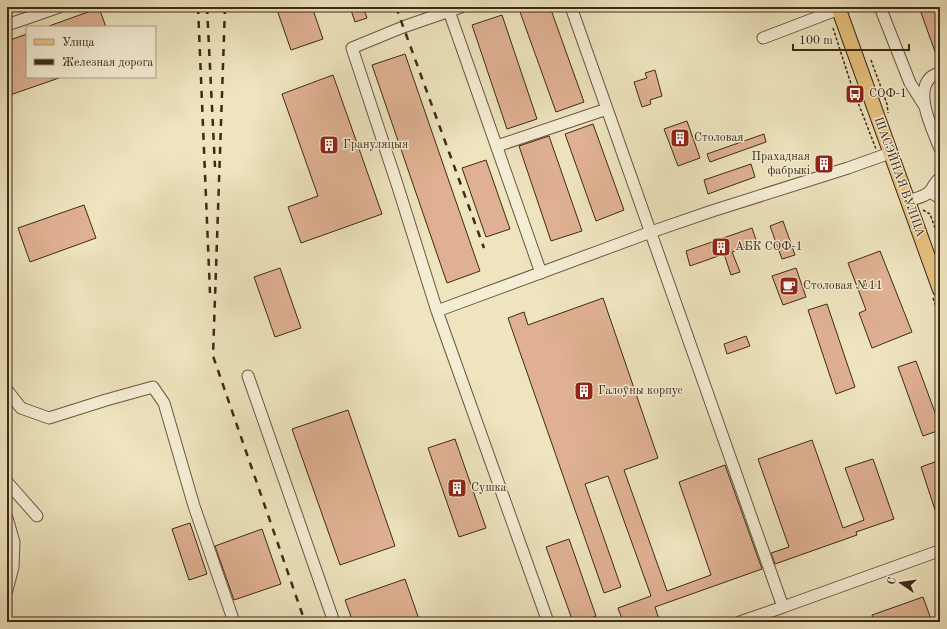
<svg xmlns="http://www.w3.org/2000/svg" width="947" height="629" font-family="'Old Standard TT',serif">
<rect width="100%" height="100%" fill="#eee4be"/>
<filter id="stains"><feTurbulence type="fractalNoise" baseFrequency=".005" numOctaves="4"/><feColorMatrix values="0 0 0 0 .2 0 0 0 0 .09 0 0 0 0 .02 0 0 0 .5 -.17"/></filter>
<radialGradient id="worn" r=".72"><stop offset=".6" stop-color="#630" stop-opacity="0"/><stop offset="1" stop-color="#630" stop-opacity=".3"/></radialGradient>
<path fill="#dfb192" stroke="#3e2a16" d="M276,7H312L323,39L291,50Z
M350,7H363L367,18L355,22Z
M526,7H550L584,102L556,112L519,9Z
M919,7H940V63H939Z
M99,8L106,27H49V26Z
M502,15L537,119L507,129L472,25Z
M27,34V77L59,78L7,96V41Z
M405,54L480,271L447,283L372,65Z
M655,70L662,96L650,100L651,104L642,107L634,82L647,78L645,73Z
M333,75L382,214L301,243L288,207L318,196L282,94Z
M687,121L700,158L678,166L664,129Z
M593,124L624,210L596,221L565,134Z
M764,134L766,142L710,162L707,154Z
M549,136L582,231L551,241L519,146Z
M829,157L832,165L818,170L816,162Z
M486,160L510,229L486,237L462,168Z
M751,164L755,177L708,194L704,180Z
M84,205L96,238L30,262L18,228Z
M783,221L795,255L782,259L770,226Z
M752,228L757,243L732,252L740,272L731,275L724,254L690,266L686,251Z
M880,251L912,332L872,348L859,313L866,310L848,263Z
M280,268L301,328L275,337L254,277Z
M796,268L806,297L783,305L772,276Z
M603,298L658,458L624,470L667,591L711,575L679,482L725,465L762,569L655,607L660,622H623L618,608L651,596L608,476L585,484L621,587L604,593L508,318L524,312L528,325Z
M827,304L855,387L836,394L808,310Z
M746,336L750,346L727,354L724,344Z
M916,361L940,426V430L923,436L898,367Z
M348,410L395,546L340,565L292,429Z
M455,439L486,528L459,537L428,448Z
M812,440L843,528L864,520L845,468L873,459L894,519L856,532L857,535L775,564L771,553L789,547L758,459Z
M940,460V521L939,522L921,467Z
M190,523L207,574L189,580L172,529Z
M262,529L281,584L234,600L215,546Z
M569,539L596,616L581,622H573L546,547Z
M405,579L420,622H353L345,600Z
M923,597L932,622H874L872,615Z"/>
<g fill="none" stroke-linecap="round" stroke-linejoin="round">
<g stroke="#6a5840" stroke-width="13">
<path id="minor" d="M461,7L403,27L352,48L397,184L437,311L651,232L712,211L848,168L890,153
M571,7L783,607L740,622
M880,7L910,83L924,105
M449,11L541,273
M7,25L59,7
M763,38L839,9
M940,73C936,74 931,76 929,79C915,96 933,130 940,149
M497,146L607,109
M930,192L940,198
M907,201C914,199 926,197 931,190C935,184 934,183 940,178
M437,311L548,622
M248,376L334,622
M7,390L21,408L49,418L106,400L153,387L164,403L194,506L234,622
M7,482L37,516
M7,518L14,542L13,567L7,590
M783,607L936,552"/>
</g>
<g stroke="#3e2a16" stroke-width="16">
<path id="major" d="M838,7L940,290"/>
</g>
<path stroke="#3e2a16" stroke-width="1.5" stroke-dasharray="3 2" stroke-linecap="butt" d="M833,28L852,87L876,149
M871,60L887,104L888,113
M923,210L930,214L940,242
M933,298L940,319"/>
<use href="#minor" stroke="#f4edd5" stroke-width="11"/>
<use href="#major" stroke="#e7c27f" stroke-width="14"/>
<path stroke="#3e2a16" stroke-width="2.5" stroke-dasharray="7 7" stroke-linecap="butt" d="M198,7L210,293
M207,7L215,167
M225,7L213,356L305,622
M396,7L484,248"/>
</g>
<defs>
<g id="bus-square" transform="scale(1)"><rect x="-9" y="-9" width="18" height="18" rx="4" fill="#8f2418" stroke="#f4edd5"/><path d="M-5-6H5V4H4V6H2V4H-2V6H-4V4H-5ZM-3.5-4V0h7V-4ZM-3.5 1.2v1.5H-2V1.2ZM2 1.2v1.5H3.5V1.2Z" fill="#fff"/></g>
<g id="building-square" transform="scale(1)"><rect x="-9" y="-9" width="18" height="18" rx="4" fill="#8f2418" stroke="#f4edd5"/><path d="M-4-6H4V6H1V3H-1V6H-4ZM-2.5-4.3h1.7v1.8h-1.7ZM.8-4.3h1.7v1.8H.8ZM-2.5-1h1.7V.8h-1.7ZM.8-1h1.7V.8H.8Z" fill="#fff"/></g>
<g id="cafe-square" transform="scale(1)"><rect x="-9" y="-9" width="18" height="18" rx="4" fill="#8f2418" stroke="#f4edd5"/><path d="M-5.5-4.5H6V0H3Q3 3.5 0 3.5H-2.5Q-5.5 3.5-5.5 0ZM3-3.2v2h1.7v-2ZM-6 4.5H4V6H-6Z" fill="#fff"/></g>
</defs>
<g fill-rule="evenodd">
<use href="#bus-square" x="855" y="94"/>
<use href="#building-square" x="680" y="138"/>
<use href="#building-square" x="329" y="145"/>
<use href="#building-square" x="824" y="164"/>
<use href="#building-square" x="721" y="247"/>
<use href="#cafe-square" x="789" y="286"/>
<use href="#building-square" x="584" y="391"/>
<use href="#building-square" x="457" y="488"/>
</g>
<g text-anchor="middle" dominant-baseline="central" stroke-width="3" stroke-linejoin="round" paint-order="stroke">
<g font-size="12" fill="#3e2a16" stroke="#f4edd5" text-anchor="start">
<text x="869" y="94">СОФ-1</text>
<text x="694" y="138">Столовая</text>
<text x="343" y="145">Грануляцыя</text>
<text x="810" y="157" text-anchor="end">Прахадная<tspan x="810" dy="14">фабрыкі</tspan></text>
<text x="735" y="247">АБК СОФ-1</text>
<text x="803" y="286">Столовая №11</text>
<text x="598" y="391">Галоўны корпус</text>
<text x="471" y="488">Сушка</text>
</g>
<g font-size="12" fill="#3e2a16" stroke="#f4edd5">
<text transform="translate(899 177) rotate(70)">ШАСЭЙНАЯ ВУЛІЦА</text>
</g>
</g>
<rect width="947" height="629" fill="none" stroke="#eee4be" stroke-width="24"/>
<rect x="8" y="8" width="931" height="613" fill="none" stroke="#3e2a16" stroke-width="2"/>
<rect x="12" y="12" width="923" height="605" fill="none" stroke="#3e2a16"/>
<rect x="26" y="26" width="130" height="52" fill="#f4edd5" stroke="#ab9f89"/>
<rect x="34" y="39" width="20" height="6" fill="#e7c27f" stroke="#ab9f89"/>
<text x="62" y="46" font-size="12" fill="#3e2a16">Улица</text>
<rect x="34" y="59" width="20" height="6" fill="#3e2a16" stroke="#ab9f89"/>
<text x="62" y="66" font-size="12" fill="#3e2a16">Железная дорога</text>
<g transform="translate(901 583) rotate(283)" stroke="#f4edd5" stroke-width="3" paint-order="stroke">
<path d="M0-3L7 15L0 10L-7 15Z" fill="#3e2a16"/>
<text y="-6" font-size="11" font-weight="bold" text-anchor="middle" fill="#3e2a16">С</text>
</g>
<path d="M793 44v6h116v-6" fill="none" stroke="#3e2a16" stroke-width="2"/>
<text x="799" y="44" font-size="12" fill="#3e2a16" stroke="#f4edd5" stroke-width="3" paint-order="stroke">100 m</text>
<rect width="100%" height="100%" filter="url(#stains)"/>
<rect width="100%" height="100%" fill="url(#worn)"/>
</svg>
